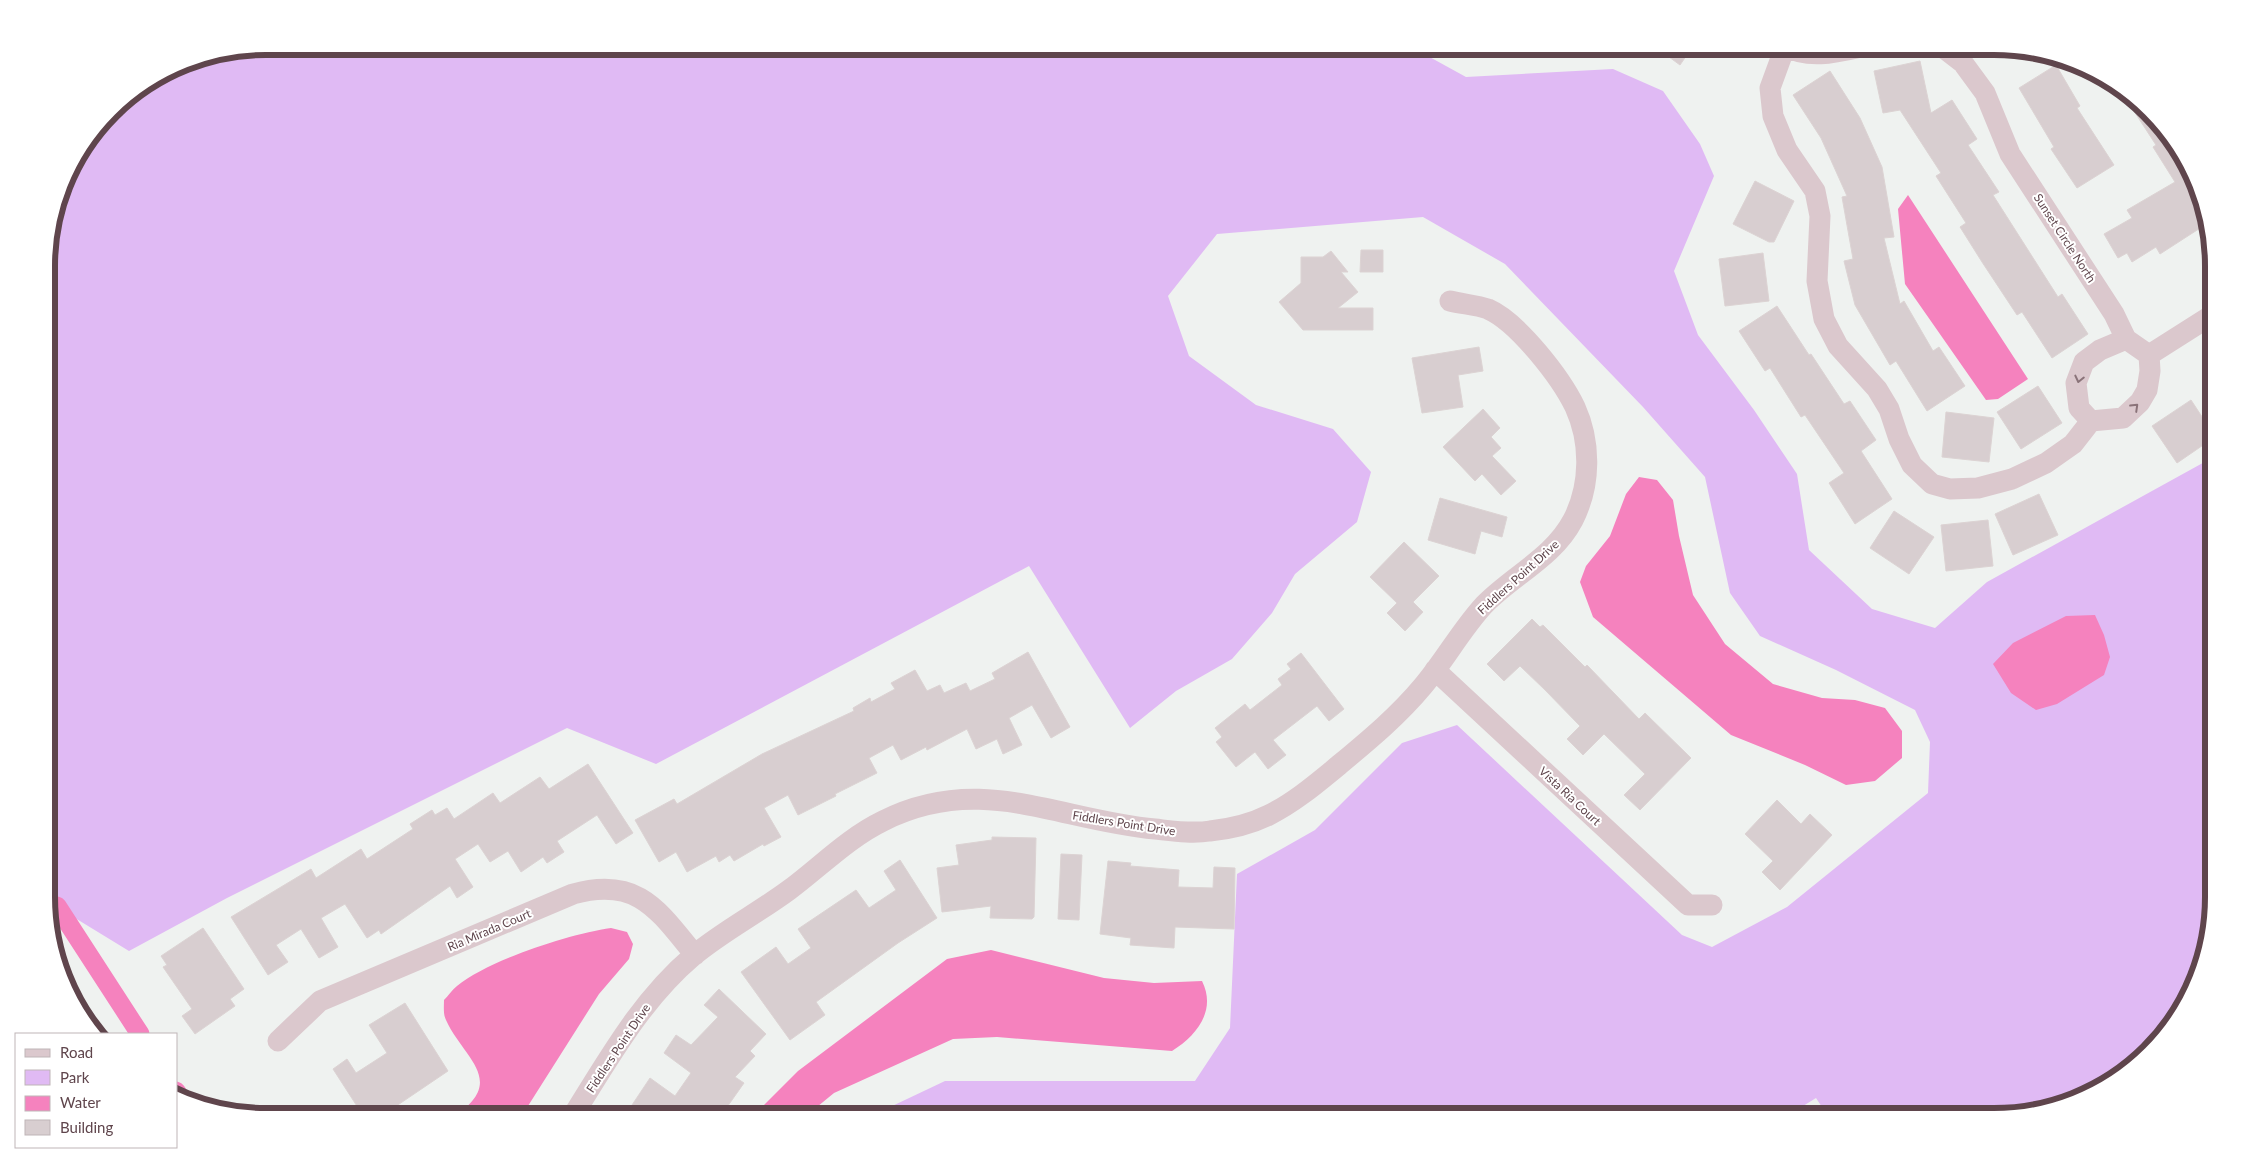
<svg xmlns="http://www.w3.org/2000/svg" width="2260" height="1163" font-family="Lato,sans-serif">
<rect width="100%" height="100%" fill="#eff2f0"/>
<path fill="#e0baf4" d="M266,46H1425L1426,55L1466,77L1613,69L1663,91L1700,144L1714,176L1674,271L1698,335L1754,410L1797,474L1809,550L1872,609L1935,628L1987,582L2210,459L2213,461L2214,898L2191,994L2160,1042L2116,1080L2065,1105L2008,1116H1828L1816,1098L1787,1116L869,1117L945,1081H1195L1230,1028L1237,874L1315,830L1402,743L1457,725L1682,935L1712,947L1787,907L1928,793L1930,742L1915,710L1836,670L1760,636L1730,593L1705,477L1643,407L1505,264L1423,217L1217,234L1168,296L1189,356L1256,405L1333,429L1371,472L1357,522L1295,574L1272,613L1232,659L1176,691L1130,728L1029,566L656,764L567,728L227,898L129,951L57,907L48,912L47,251L69,169L121,101L182,63Z"/>
<path fill="#f582be" d="M1908,195L2028,379L1998,399L1986,400L1905,284L1898,209Z
M1639,477L1657,480L1673,500L1679,536L1693,595L1725,644L1773,684L1822,698L1855,700L1885,708L1902,731V758L1875,781L1846,785L1805,765L1731,735L1593,617L1580,582L1586,566L1610,536L1626,494Z
M2095,615L2104,635L2110,657L2104,675L2057,704L2036,710L2011,693L1993,664L2013,643L2066,616Z
M611,928L627,932L633,944L629,959L599,994L521,1117H453C509,1081 463,1058 446,1020C443,1014 444,1006 444,1000C448,996 452,990 457,986C489,960 569,934 611,928Z
M991,950L1104,978L1154,983L1202,981C1217,1011 1196,1036 1172,1051L997,1037L953,1039L834,1093L812,1111L809,1117H757L763,1106L798,1071L947,959Z"/>
<g fill="none" stroke-linecap="round" stroke-linejoin="round">
<path stroke="#f582be" stroke-width="19" d="M57,906L140,1034
M176,1091L180,1097"/>
</g>
<path fill="#d8ced0" stroke="#dcd3d3" d="M1654,46H1693L1680,65Z
M1920,61L1931,113L1952,100L1977,139L1968,145L1999,192L1993,195L2058,297L2062,294L2088,334L2052,358L2022,312L2017,315L1982,262L1960,227L1966,223L1936,176L1941,173L1900,110L1883,113L1874,71Z
M2056,65L2080,106L2077,108L2114,165L2077,188L2051,149L2054,147L2019,88Z
M1830,71L1860,118L1882,167L1894,237L1884,238L1900,304L1904,301L1933,351L1939,347L1965,386L1927,411L1896,361L1890,365L1855,305L1844,261L1853,259L1842,197L1847,196L1821,138L1793,95Z
M2132,103L2169,132L2197,182L2208,223L2160,254L2156,247L2132,262L2127,253L2118,258L2104,234L2132,218L2127,210L2175,182L2153,147L2156,145L2130,105Z
M1755,181L1794,201L1774,242H1769L1733,224Z
M1361,250H1383V272H1360Z
M1331,251L1348,272H1341L1358,292L1338,308H1373V330H1303L1279,302L1301,283V257H1323Z
M1763,253L1769,301L1725,306L1719,259Z
M1777,306L1809,355L1811,354L1844,404L1850,401L1876,440L1861,451L1892,499L1855,524L1829,483L1844,473L1805,415L1801,417L1770,368L1765,371L1739,331Z
M1479,347L1483,371L1458,375L1463,407L1422,413L1412,358Z
M2038,386L2062,423L2021,449L1997,412Z
M2191,400L2212,432V439L2177,463L2152,426Z
M1483,409L1500,428L1491,437L1501,448L1492,456L1516,481L1501,495L1482,474L1475,481L1443,447Z
M1946,412L1994,418L1989,462L1942,457Z
M2039,494L2058,535L2013,555L1995,514Z
M1440,498L1507,517L1502,537L1481,531L1475,554L1428,540Z
M1894,511L1934,537L1909,574L1870,548Z
M1988,520L1993,566L1946,571L1941,525Z
M1404,542L1439,576L1413,602L1423,612L1405,631L1387,613L1397,603L1370,577Z
M1532,619L1540,627L1543,625L1585,667L1587,665L1639,719L1645,713L1691,758L1640,810L1624,795L1645,774L1604,734L1583,755L1567,739L1580,726L1545,690L1520,666L1504,681L1487,664Z
M1028,652L1070,727L1051,738L1032,705L1009,718L1022,745L1003,754L997,739L976,749L967,729L927,750L926,747L901,760L893,745L869,758L877,773L835,794L836,796L798,815L788,795L764,808L781,837L764,846L763,844L734,861L730,855L719,862L716,856L687,872L676,852L659,862L635,820L674,799L677,804L762,754L854,711L853,708L870,698L871,702L895,689L891,683L915,670L927,691L940,685L944,693L966,683L970,691L995,679L992,673Z
M1301,653L1344,709L1329,721L1317,706L1273,740L1286,755L1268,769L1255,752L1236,767L1216,742L1222,737L1215,728L1245,704L1250,710L1282,685L1278,679L1291,669L1287,664Z
M588,764L633,833L616,844L597,815L557,841L564,852L547,863L543,857L521,872L508,851L490,862L478,844L455,859L473,887L457,898L450,886L381,934L379,930L367,938L345,904L321,918L338,947L319,958L301,929L276,945L288,962L268,975L231,917L311,869L316,878L361,849L367,859L413,829L410,824L432,810L435,815L447,808L454,819L493,793L500,803L540,777L549,789Z
M1777,800L1801,824L1810,814L1832,835L1780,890L1762,872L1773,861L1745,834Z
M992,837L1036,838L1034,917L1032,919L990,918L991,906L942,912L937,868L959,865L956,845L992,840Z
M1061,854L1082,855L1079,920L1058,919Z
M900,860L937,918L898,943L816,1002L825,1015L790,1040L741,972L776,947L788,964L811,948L798,929L856,890L869,908L896,890L884,871Z
M1108,861L1131,863L1130,866L1179,870L1178,887L1213,888L1214,867L1235,868L1234,929L1175,927L1174,948L1130,945L1131,938L1100,934Z
M203,928L244,989L230,999L235,1006L195,1034L182,1016L192,1009L163,967L167,965L161,956Z
M719,989L766,1034L750,1051L755,1056L735,1077L744,1083L720,1117H624L650,1078L675,1096L691,1073L664,1053L676,1035L691,1045L718,1017L704,1005Z
M405,1003L448,1071L380,1117H364L333,1069L347,1059L356,1073L387,1053L369,1025Z"/>
<g fill="none" stroke-linecap="round" stroke-linejoin="round">
<path stroke="#dbc8cd" stroke-width="21" d="M1784,46C1810,60 1838,52 1865,46
M1785,47L1770,88L1773,116L1787,150L1815,191L1820,216L1817,281L1824,319L1838,346L1877,389L1889,409L1899,439L1912,465L1932,484L1950,489L1978,488L2012,479L2046,463L2073,444L2091,421L2123,418L2140,402L2147,390L2150,371L2149,355L2126,339L2114,314L2010,154L1985,93L1963,63L1941,46
M2149,355L2212,315
M2091,421L2079,408L2076,383L2084,362L2100,350L2126,339
M1435,670L1688,905H1712
M278,1041L320,1001L573,894C638,876 658,910 695,955
M572,1117C608,1060 641,1000 693,956C723,931 758,913 789,890C820,867 848,838 883,821C980,772 1057,820 1155,829C1173,831 1192,834 1210,831C1230,829 1251,824 1269,815C1295,802 1317,783 1339,765C1369,740 1398,716 1423,686C1445,660 1461,630 1484,605C1513,575 1553,558 1573,520C1591,485 1591,442 1575,407C1561,378 1518,322 1488,309C1477,305 1462,304 1450,301"/>
</g>
<defs><path id="oneway-chevron" d="M-2-3.5L2.5 0L-2 3.5" fill="none" stroke-width="1.6" stroke-linecap="round" stroke-linejoin="round" transform="scale(1.25)"/></defs>
<g stroke="#8a7379">
<use href="#oneway-chevron" transform="translate(2079 379) rotate(103)"/>
<use href="#oneway-chevron" transform="translate(2135 407) rotate(-44)"/>
</g>
<g text-anchor="middle" dominant-baseline="central" stroke-width="4" stroke-linejoin="round" paint-order="stroke">
<g font-size="12" fill="#5f454c" stroke="#fff">
<text transform="translate(2065 238) rotate(57)">Sunset Circle North</text>
<text transform="translate(1518 577) rotate(-42)">Fiddlers Point Drive</text>
<text transform="translate(1570 796) rotate(43)">Vista Ria Court</text>
<text transform="translate(1124 823) rotate(9)">Fiddlers Point Drive</text>
<text transform="translate(489 930) rotate(-23)">Ria Mirada Court</text>
<text transform="translate(618 1048) rotate(-56)">Fiddlers Point Drive</text>
</g>
</g>
<path d="M0 0H2260V1163H0ZM266 55H1994A211 211 0 0 1 2205 266V897A211 211 0 0 1 1994 1108H266A211 211 0 0 1 55 897V266A211 211 0 0 1 266 55Z" fill="#fff" fill-rule="evenodd"/>
<path fill="none" stroke="#5f454c" stroke-width="6" d="M266 55H1994A211 211 0 0 1 2205 266V897A211 211 0 0 1 1994 1108H266A211 211 0 0 1 55 897V266A211 211 0 0 1 266 55Z"/>
<rect x="15" y="1033" width="162" height="115" fill="#ffffff" stroke="#bfb5b7"/>
<rect x="25" y="1049" width="25" height="8" fill="#dbc8cd" stroke="#bfb5b7"/>
<text x="60" y="1058" font-size="15" fill="#5f454c">Road</text>
<rect x="25" y="1070" width="25" height="15" fill="#e0baf4" stroke="#bfb5b7"/>
<text x="60" y="1083" font-size="15" fill="#5f454c">Park</text>
<rect x="25" y="1096" width="25" height="15" fill="#f582be" stroke="#bfb5b7"/>
<text x="60" y="1108" font-size="15" fill="#5f454c">Water</text>
<rect x="25" y="1120" width="25" height="15" fill="#d8ced0" stroke="#bfb5b7"/>
<text x="60" y="1133" font-size="15" fill="#5f454c">Building</text>
</svg>
